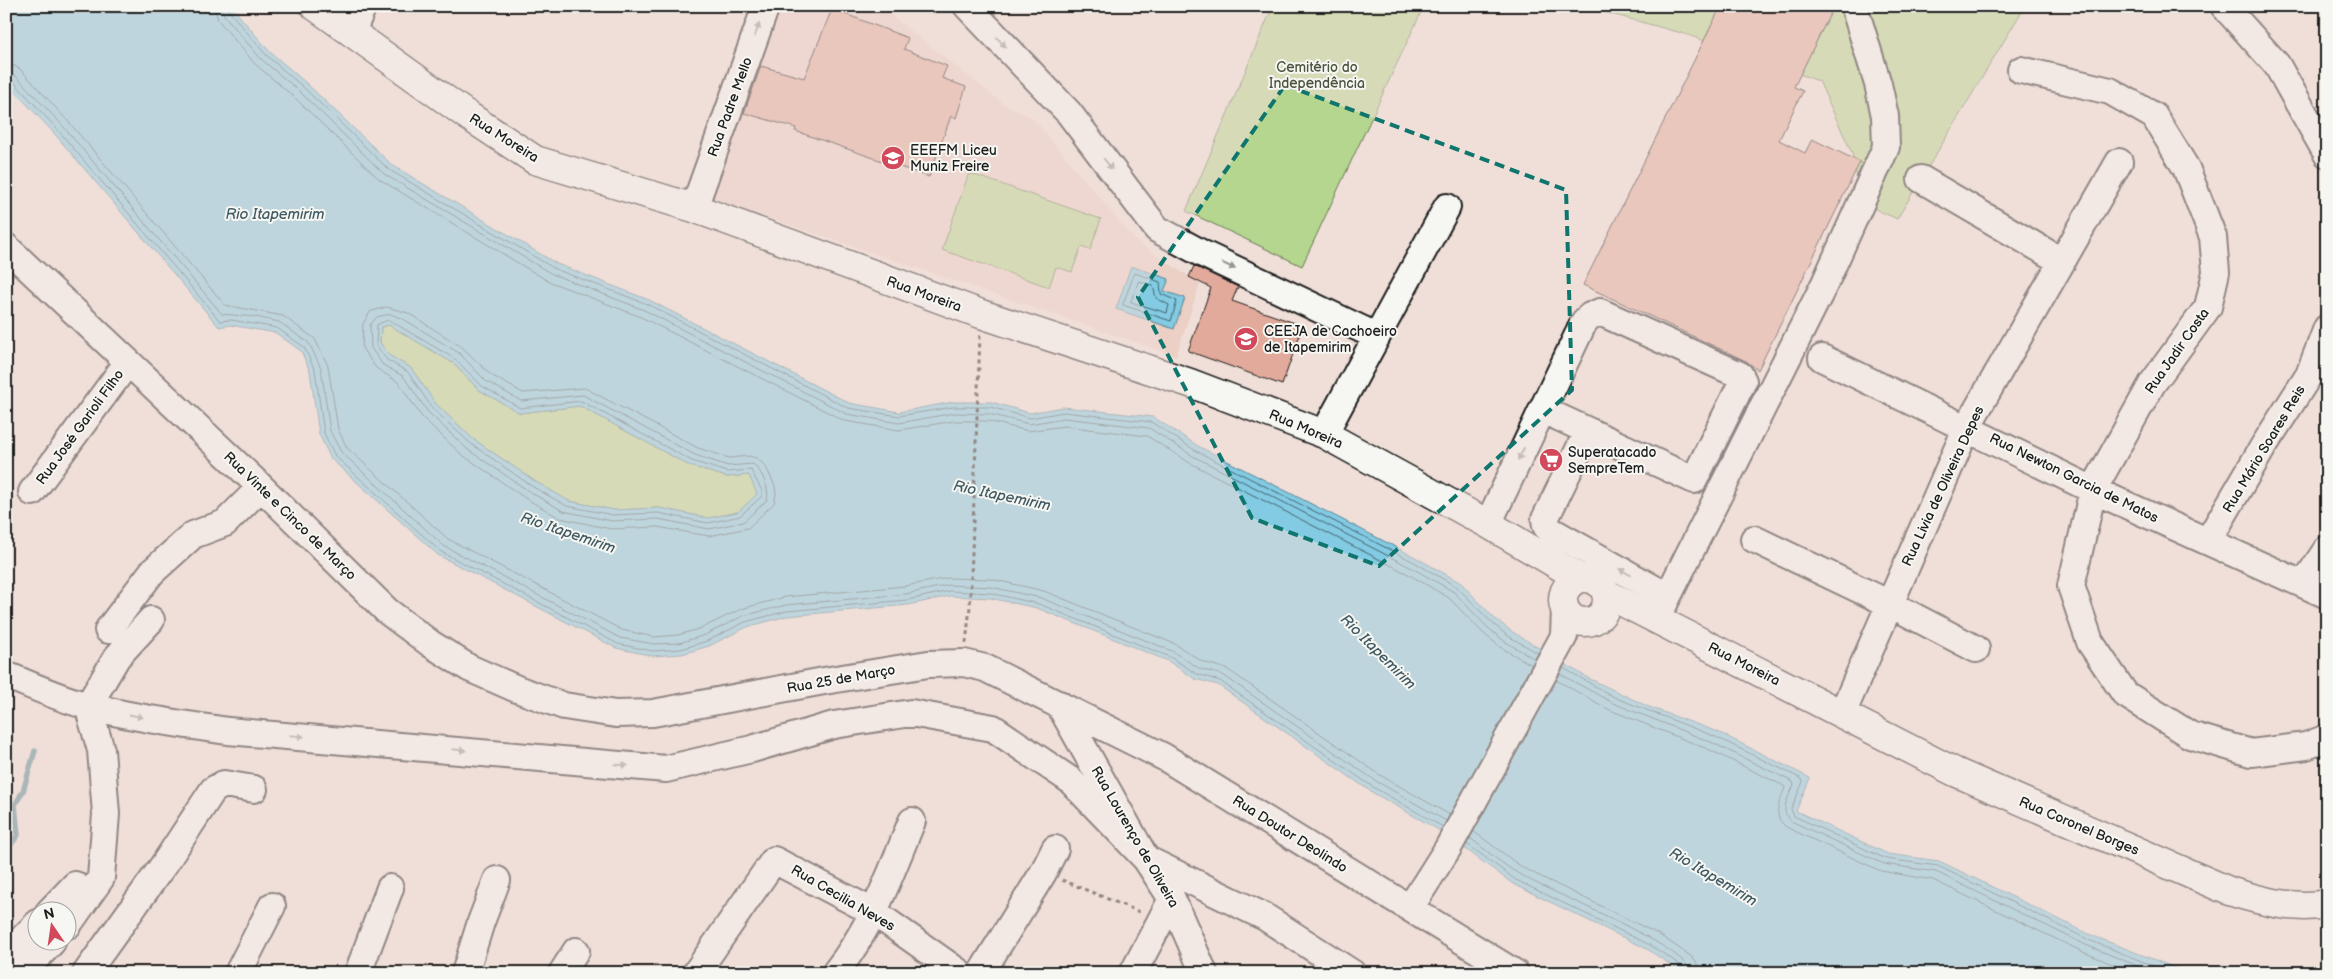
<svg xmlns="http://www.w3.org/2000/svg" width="2333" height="979" font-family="'Balsamiq Sans',sans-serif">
<rect width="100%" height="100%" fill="#f0dfd8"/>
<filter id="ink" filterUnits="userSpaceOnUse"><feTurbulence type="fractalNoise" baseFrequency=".02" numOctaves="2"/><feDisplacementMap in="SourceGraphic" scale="10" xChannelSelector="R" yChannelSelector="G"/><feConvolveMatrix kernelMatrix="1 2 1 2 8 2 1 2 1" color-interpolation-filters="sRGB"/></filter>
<g filter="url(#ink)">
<path fill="#eccfc5" d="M781,6H879L1004,104L1033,118L1136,241L1200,284L1176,356L707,197L756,60Z"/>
<path fill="#b5d68f" stroke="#687956" d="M1273,6H1424L1302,266L1186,211Z
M1582,6H2025L1897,219L1862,203L1852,153L1819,81L1685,34Z
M969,173L1101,219L1090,250L1081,247L1072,272L1056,267L1049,287L942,250Z
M389,325L453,363L479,390L520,413L580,406L690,466L727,477L749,475L758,494L738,512L708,518L659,508L614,510L569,501L536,482L473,439L436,404L411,368L390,356L380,343L381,327Z"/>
<path fill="#82cbe3" stroke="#598593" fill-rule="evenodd" d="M6,6H231L269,51L305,82L392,165L557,264L649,300L849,403L899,412L953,402H991L1030,413L1063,407L1153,417L1198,446L1417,558L1461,583L1494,618L1511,631L1586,677L1649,707L1718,732L1810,778L1796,811L1888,854L1939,861L2091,935L2188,973H1683L1647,949L1513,884L1444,833L1370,791L1218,685L1195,679L1168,661L1037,608L990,598L950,596L908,605L787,616L747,627L709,646L682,654L653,656L616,648L438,555L331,459L319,434L310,371L301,351L276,333L230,325L219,327L53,132L6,82ZM389,325L453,363L479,390L520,413L580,406L690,466L727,477L749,475L757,494L738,512L708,518L659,508L614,510L569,501L536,482L473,439L436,404L411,368L390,356L380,343L381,327Z
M1131,266L1169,279L1164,291L1185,298L1174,329L1116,309Z"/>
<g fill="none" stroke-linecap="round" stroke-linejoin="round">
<path stroke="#45626c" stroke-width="1" d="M214,6L218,20L255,64L293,96L379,179L548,281L641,317L845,421L899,430L954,421H988L1028,431L1064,426L1147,436L1190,463L1408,574L1449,598L1483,633L1500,647L1532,665
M221,6L224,15L261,59L298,90L384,174L552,274L644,310L847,414L899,423L954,413L989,414L1029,424L1064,418L1149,428L1193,456L1412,568L1454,592L1487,627L1504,641L1535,659
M228,6L229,11L266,55L302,86L388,169L555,269L647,304L848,408L899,416L953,407H990L1030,418L1064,412L1151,422L1196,451L1414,562L1457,587L1491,622L1508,636L1538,653
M6,65L15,66L21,70L67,120L225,305L283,316L315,339L328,366L338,429L347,448L448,539L622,630L654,637L678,635L702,628L741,609L785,597L905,586L948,578L991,579L1044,591L1175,644L1203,662L1227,669L1380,775L1450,815
M6,72L16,76L62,125L222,314L256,317L279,322L309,343L321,368L330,431L341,452L444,546L620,638L654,644L679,643L705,635L743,616L786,605L906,594L949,585L991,587L1041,598L1172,651L1200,669L1223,675L1376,781L1446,821
M6,79L12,80L57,129L220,321L231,320L277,328L304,347L315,370L324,433L335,456L440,551L618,644L653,651L681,649L707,641L745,622L787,611L907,600L950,591L990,593L1039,604L1170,657L1197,674L1220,681L1373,787L1443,827
M1135,273L1160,282L1161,294L1177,301L1171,321L1123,305Z
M1139,281L1153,286L1156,298L1169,305L1167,313L1131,302Z
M387,307L408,313L462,347L491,375L523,393L585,388L698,448L729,458L749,456L756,458L765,465L775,486L776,494L774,503L748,528L709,536L657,527L611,529L560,518L525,498L461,454L422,417L398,382L376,368L362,348L363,324L370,312Z
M391,314L405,320L459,353L486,381L521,401L583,395L695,455L728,466L753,464C762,471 770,489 767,500L743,522L709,529L658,519L612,521L563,511L530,492L467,449L428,412L403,376L383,365L371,348L370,325L377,317Z
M389,320L455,359L482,386L520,408L581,401L692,461L727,472L751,470L762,491V496L740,516L708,523L658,513L613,515L567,506L533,487L470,443L432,408L408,372L387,360L376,345L377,325Z
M1563,668L1616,698L1716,737L1802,779L1803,782L1791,809L1794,816L1886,859L1938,866L2089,940L2171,973
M1560,674L1613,703L1713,743L1793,782L1794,785C1789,797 1778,811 1791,821L1884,864L1936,872L2086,945L2155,973
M1556,680L1610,710L1710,750L1784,786L1785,788C1779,803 1771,817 1788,828L1881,871L1933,880L2083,952L2134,973
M1473,831L1523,868L1658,934L1692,957L1698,965L1699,973
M1470,838C1486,850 1502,864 1519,874C1546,891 1690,947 1691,973
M1467,844L1516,880L1650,945L1682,966L1685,973"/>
<path stroke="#598593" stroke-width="5.5" d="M6,851L18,835L15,805L23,791L35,751"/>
</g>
<path fill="#e2aa9a" stroke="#1c1c1c" d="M1721,6H1834L1794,87L1803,91L1779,140L1805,153L1812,139L1860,162L1758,370L1746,361L1583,285Z
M832,9L908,38L904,49L947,66L942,78L966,87L956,118L951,116L929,177L795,131L796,128L744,113L761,66L804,78Z
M1194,266L1238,287L1232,301L1303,326L1282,385L1188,351L1211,288L1189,277Z"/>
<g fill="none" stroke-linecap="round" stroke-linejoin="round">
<g stroke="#1c1c1c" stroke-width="30">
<path id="minor" d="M967,6L1069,113L1157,229L1201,253L1376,336
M2224,6L2277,65L2327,154
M352,32L363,6
M2021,70L2110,91L2154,116L2186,168L2213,237L2216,272L2208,307L2152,384L2093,490L2071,586L2090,642L2125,694L2190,735L2251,753L2306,746L2327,738
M1921,179L2061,261
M694,208L766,6
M6,247L261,487L387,611L431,644L469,668L517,689L564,706L616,714L653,713L824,681L928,664L964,663L985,668L1164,757L1515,973
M1822,358L2093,490L2327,595
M1588,431L1545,519L1546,526L1550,530L1667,596
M1324,434L1447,207
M32,492L128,362
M1488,524L1584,322L1590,316L1600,312L1740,375L1743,381L1694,480L1543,410
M1754,539L1890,604L1976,649
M2208,541L2263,447L2309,375L2327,328
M2304,584L2327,549
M1656,620L1825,283L1886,147L1885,116L1878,84L1854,6
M108,630L152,572L193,535L225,523L261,487
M6,675C33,686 60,699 89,706C134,718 182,724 228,731L666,769L752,749L834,725L911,713L993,728L1070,780L1146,859L1265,917L1352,973
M1059,704L1146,859L1172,899L1204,973
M1842,714L1967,427L2119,162
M1410,908L1448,848L1564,636L1565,608
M49,912L75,885
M68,925L101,878L106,814L101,750L88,706L117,657L151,620
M6,955L38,923
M26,973V969L52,942
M86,973L165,863L213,790L224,784L254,789
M238,973L272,906
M358,973L390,888
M465,973L481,922L497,880
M562,973L576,951
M696,973L774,860L875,913L960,973
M835,973C873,925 889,877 912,821
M981,973L1043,873L1055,849
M1133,973L1172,899"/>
</g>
<g stroke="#1c1c1c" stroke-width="31">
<path id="major" d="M315,6L467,115L535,160L694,208L981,314L1190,383L1324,434L1488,524L1580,578
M1563 600a22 22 0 1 1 44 0a22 22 0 1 1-44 0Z
M1607,594L1955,772L2229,891C2261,901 2293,910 2327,904"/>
</g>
<path stroke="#1c1c1c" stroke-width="3" stroke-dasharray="4 4" stroke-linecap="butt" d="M966,643L970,607L980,335
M1062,880L1142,913"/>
<use href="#minor" stroke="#f6f6f2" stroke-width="26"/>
<use href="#major" stroke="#f6f6f2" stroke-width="28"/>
</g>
<defs><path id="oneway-solid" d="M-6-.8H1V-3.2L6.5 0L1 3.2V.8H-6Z" transform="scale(1.25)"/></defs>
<g fill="#949492">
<use href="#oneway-solid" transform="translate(757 30) rotate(-70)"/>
<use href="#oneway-solid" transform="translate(1001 42) rotate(46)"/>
<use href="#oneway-solid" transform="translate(1108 164) rotate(52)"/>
<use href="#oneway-solid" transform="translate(1229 266) rotate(25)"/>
<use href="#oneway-solid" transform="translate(1521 454) rotate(116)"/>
<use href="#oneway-solid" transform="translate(1625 572) rotate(-151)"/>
<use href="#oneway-solid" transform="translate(136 716) rotate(11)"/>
<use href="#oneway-solid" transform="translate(297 736) rotate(5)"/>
<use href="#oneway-solid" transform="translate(459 750) rotate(5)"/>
<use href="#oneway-solid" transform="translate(621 765) rotate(5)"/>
</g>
</g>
<path d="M0 0H2333V979H0ZM1285,85L1566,190L1572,390L1379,566L1252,518L1138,297Z" fill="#f0dfd8" fill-opacity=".55" fill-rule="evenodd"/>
<path fill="none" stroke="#0f766e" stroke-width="4" stroke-dasharray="10 6" stroke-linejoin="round" d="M1285,85L1566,190L1572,390L1379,566L1252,518L1138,297Z"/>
<defs>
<g id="school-disc" transform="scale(1.25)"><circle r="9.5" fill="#d1495b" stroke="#f6f6f2"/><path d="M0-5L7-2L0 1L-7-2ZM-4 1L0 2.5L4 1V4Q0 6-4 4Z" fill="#fff"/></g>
<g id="supermarket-disc" transform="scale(1.25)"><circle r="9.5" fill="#d1495b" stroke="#f6f6f2"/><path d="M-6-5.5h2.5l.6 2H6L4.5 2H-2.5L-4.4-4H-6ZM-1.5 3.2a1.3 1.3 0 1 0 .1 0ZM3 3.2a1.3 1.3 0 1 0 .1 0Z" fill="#fff"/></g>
</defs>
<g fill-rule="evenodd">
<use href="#school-disc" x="893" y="158"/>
<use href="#school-disc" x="1246" y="339"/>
<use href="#supermarket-disc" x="1551" y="460"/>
</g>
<g text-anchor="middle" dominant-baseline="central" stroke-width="4" stroke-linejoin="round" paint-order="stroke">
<g font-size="14" fill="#4a543e" stroke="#f6f6f2">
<text x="1317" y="67">Cemitério do<tspan x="1317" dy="16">Independência</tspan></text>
</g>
<g font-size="14" fill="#1c1c1c" stroke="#f6f6f2">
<text transform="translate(730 107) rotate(-70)">Rua Padre Mello</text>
<text transform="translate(504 138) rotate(32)">Rua Moreira</text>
<text transform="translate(924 294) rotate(20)">Rua Moreira</text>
<text transform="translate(2177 351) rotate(-55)">Rua Jadir Costa</text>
<text transform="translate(80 427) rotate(-54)">Rua José Garioli Filho</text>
<text transform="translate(1306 429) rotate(23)">Rua Moreira</text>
<text transform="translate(2264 449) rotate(-59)">Rua Mário Soares Reis</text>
<text transform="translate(2074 478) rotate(26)">Rua Newton Garcia de Matos</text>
<text transform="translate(1943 486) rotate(-65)">Rua Livia de Oliveira Depes</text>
<text transform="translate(290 516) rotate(44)">Rua Vinte e Cinco de Março</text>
<text transform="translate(1744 664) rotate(27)">Rua Moreira</text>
<text transform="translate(841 679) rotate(-10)">Rua 25 de Março</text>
<text transform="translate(2079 826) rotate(23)">Rua Coronel Borges</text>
<text transform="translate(1290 834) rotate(32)">Rua Doutor Deolindo</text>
<text transform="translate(1135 837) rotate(60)">Rua Lourenço de Oliveira</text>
<text transform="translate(843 898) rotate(30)">Rua Cecilia Neves</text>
</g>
<g font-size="14" fill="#1c1c1c" stroke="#f6f6f2" text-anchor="start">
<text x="910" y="150">EEEFM Liceu<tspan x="910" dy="16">Muniz Freire</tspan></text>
<text x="1264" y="331">CEEJA de Cachoeiro<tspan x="1264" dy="16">de Itapemirim</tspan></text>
<text x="1568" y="452">Superatacado<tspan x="1568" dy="16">SempreTem</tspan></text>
</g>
<g font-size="15" font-style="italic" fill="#405962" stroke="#f6f6f2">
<text x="275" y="214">Rio Itapemirim</text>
<text transform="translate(1002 496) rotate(12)">Rio Itapemirim</text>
<text transform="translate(568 533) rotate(19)">Rio Itapemirim</text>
<text transform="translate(1378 652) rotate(45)">Rio Itapemirim</text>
<text transform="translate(1713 877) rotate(31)">Rio Itapemirim</text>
</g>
</g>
<rect width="2333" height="979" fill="none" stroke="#f6f6f2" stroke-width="25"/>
<rect x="12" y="12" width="2308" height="954" fill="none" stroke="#1c1c1c" stroke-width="2" filter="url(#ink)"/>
<g transform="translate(52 926) rotate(347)"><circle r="24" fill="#f6f6f2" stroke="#9f9f9c"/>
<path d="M0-4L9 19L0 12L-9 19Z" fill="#d1495b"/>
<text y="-8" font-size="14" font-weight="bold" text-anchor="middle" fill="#1c1c1c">N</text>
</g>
</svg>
